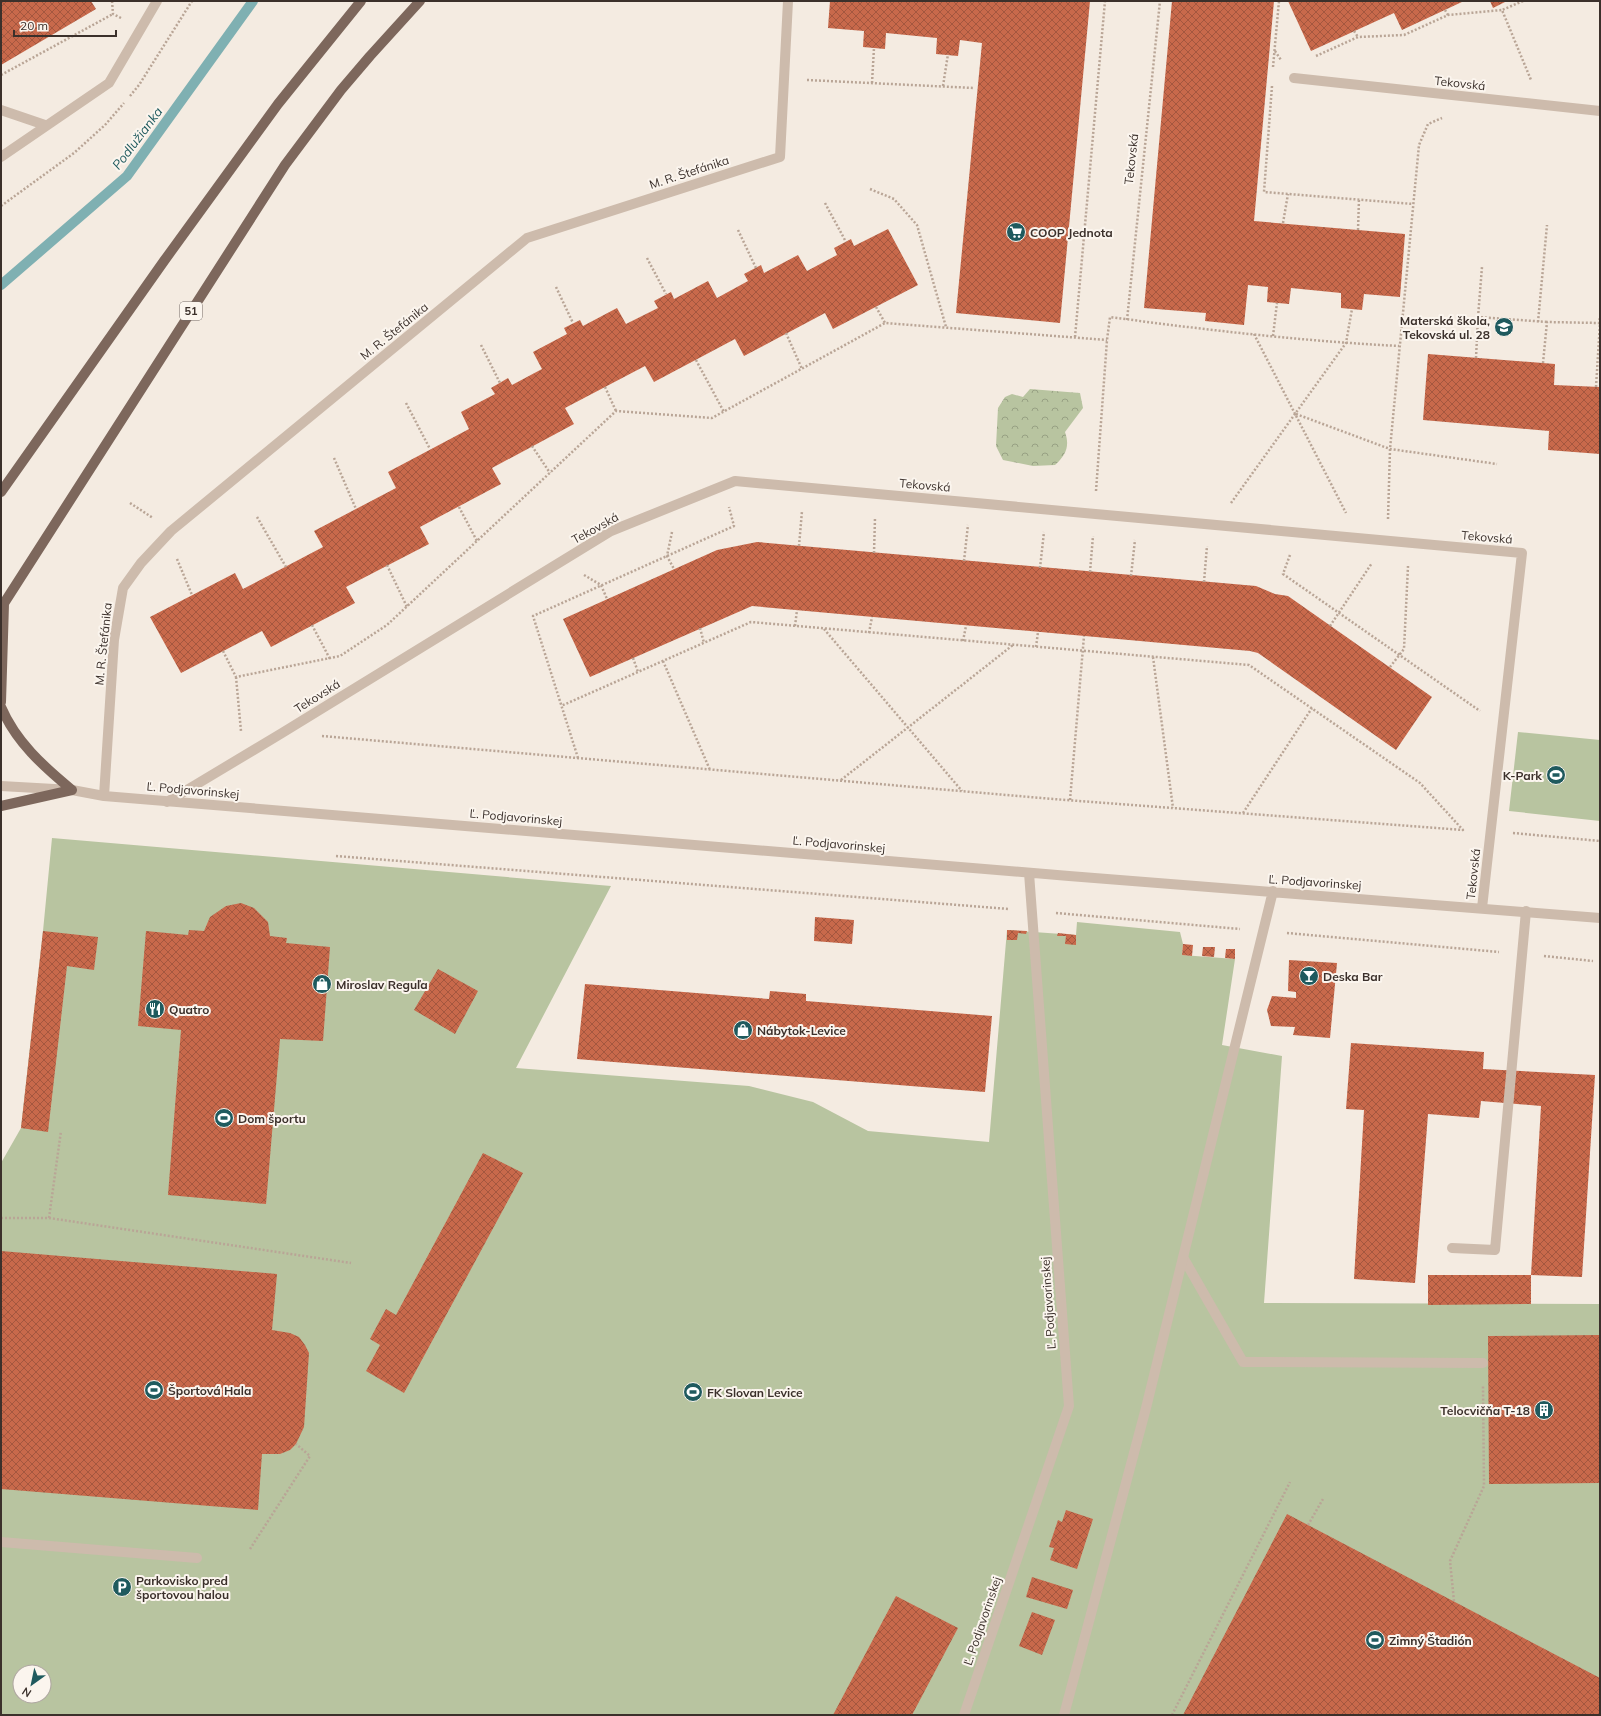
<svg xmlns="http://www.w3.org/2000/svg" width="1601" height="1716" font-family="Mulish,sans-serif">
<defs>
<pattern id="park-crowns" width="20" height="18" patternUnits="userSpaceOnUse"><rect width="20" height="18" fill="#b8c4a0"/><path d="M2 6a3 3 0 1 1 6 0M12 15a3 3 0 1 1 6 0" fill="none" stroke="#97a083"/></pattern>
<pattern id="building-cross-hatch" width="8" height="8" patternUnits="userSpaceOnUse"><rect width="8" height="8" fill="#c8694b"/><path d="M0 0l8 8M0 8l8-8" fill="none" stroke="#a4573f"/></pattern>
</defs>
<rect width="100%" height="100%" fill="#f4ebe1"/>
<path fill="url(#park-crowns)" d="M1030,389L1080,393L1083,408L1065,432C1070,446 1066,455 1055,465L1033,466L1003,460L996,446L998,408L1005,397L1012,394L1023,397Z"/>
<path fill="#b8c4a0" fill-rule="evenodd" d="M1518,732L1600,740V821L1509,811Z
M52,838L611,886L516,1068L749,1086L813,1102L868,1131L989,1142L1007,930L1076,935L1077,922L1180,932L1183,944L1182,955L1235,959L1222,1045L1282,1056L1264,1303L1600,1304V1715H1V1163L21,1128L43,931ZM20,1672H44V1696H20Z"/>
<g fill="none" stroke-linecap="round" stroke-linejoin="round">
<path stroke="#7fb0b2" stroke-width="10" d="M1,285L127,176L253,1"/>
</g>
<path fill="url(#building-cross-hatch)" d="M1,1H91L96,9L1,65Z
M830,1H1090L1060,323L956,313L982,43L960,40L958,56L936,54L937,38L886,33L885,49L863,47L864,31L828,28Z
M1172,1H1274L1254,221L1405,234L1400,297L1364,294L1362,310L1341,308V293L1291,288L1289,304L1267,302L1268,287L1248,285L1244,325L1205,321L1206,313L1144,308Z
M1288,1H1464L1402,30L1394,13L1311,51Z
M1490,1H1507L1493,8Z
M888,229L918,285L833,329L825,313L744,356L735,339L654,382L645,366L565,408L574,424L492,468L501,484L420,527L429,544L346,587L355,603L271,647L262,631L181,673L150,617L235,573L243,589L323,547L314,531L396,488L388,472L469,429L461,412L495,394L491,388L508,378L512,385L542,369L533,352L567,334L564,328L580,320L583,326L617,308L626,324L658,308L654,301L671,292L674,299L708,281L717,298L748,281L744,274L761,265L764,273L798,255L807,271L837,255L834,248L851,239L854,246Z
M1428,354L1555,364L1554,385L1600,387V454L1548,450L1549,431L1423,420Z
M757,542L1256,586L1275,594L1288,596L1432,697L1396,750L1258,653L1250,651L752,606L590,677L563,619L717,550Z
M241,903L254,908L268,922L270,936L287,938L286,943L330,947L323,1041L280,1039L266,1204L168,1195L181,1030L138,1026L146,931L188,935L189,930L204,931L210,917L226,906Z
M815,917L854,920L852,944L814,941Z
M1007,930L1027,931L1026,934L1018,933L1017,940H1007Z
M43,931L98,937L94,970L67,966L48,1132L21,1128Z
M1058,933L1076,935V945L1065,944L1066,936H1057Z
M1183,944L1193,945L1192,956L1182,955Z
M1203,947H1215L1214,957L1202,956Z
M1226,949H1235V959L1225,958Z
M1289,960L1337,963L1330,1038L1293,1035L1295,1027L1271,1026L1267,1010L1272,996L1296,998V992L1288,991Z
M438,969L478,991L455,1034L414,1010Z
M585,984L769,999L770,991L806,994V1001L992,1016L985,1092L577,1059Z
M1351,1043L1484,1052L1483,1069L1595,1075L1582,1277L1531,1275V1304L1428,1305V1275H1531L1541,1106L1481,1101L1479,1118L1428,1114L1415,1283L1354,1279L1364,1110L1346,1109Z
M483,1153L523,1173L404,1393L366,1371L380,1345L370,1339L386,1309L396,1315Z
M1,1251L277,1274L272,1330L290,1333L299,1337L305,1345L309,1353L304,1427L296,1444L290,1450L280,1454H262L258,1510L1,1489Z
M1600,1335V1483L1489,1484L1488,1336Z
M1066,1510L1093,1519L1077,1569L1050,1560L1054,1548L1049,1547L1058,1520L1062,1522Z
M1287,1514L1600,1678V1715H1183Z
M1032,1577L1073,1590L1067,1609L1026,1597Z
M896,1596L958,1628L912,1715H833Z
M1032,1612L1055,1620L1042,1655L1019,1646Z"/>
<g fill="none" stroke-linecap="round" stroke-linejoin="round">
<path stroke="#b9a596" stroke-width="2.5" stroke-dasharray="2 2" stroke-linecap="butt" d="M112,1L113,14L121,18
M1523,1L1502,10L1531,80
M1445,10L1448,15
M1354,31L1358,37
M1275,51L1281,60
M1316,56L1358,37L1404,35L1448,15L1502,10
M1273,67L1279,1
M1,75L113,14
M807,80L974,88
M872,83L874,48
M943,86L948,54
M1272,86L1264,192L1413,204
M130,96L139,85L192,1
M870,189L894,199L917,225L946,327
M825,203L846,242
M1,206L74,153L105,125L124,103
M1283,223L1288,194
M738,230L756,268
M1358,230L1359,199
M647,258L666,294
M556,287L573,323
M876,307L885,323
M1478,317L1482,267
M1127,320L1160,1
M1538,322L1547,225
M786,333L802,369
M1254,334L1346,513
M1273,336L1277,303
M1075,337L1105,1
M481,345L500,383
M1476,358L1478,317L1547,322
M696,360L724,412
M1543,363L1547,322L1599,323L1600,317
M605,387L616,411
M1596,387L1600,323
M406,403L430,449
M1296,414L1390,449L1497,464
M532,446L550,473
M334,458L356,509
M1096,491L1107,340L1110,317C1206,330 1302,341 1399,346
M130,503L153,518
M1231,503L1346,343L1352,309
M459,507L477,541
M257,517L286,567
M1388,519L1390,449L1419,145L1428,124L1442,118
M672,532L667,556L674,569
M799,546L802,511
M874,553L875,518
M1290,555L1283,574L1480,711
M177,559L192,595
M964,561L968,525
M387,565L407,607
M1040,568L1044,532
M1090,572L1093,536
M584,575L601,585L607,599
M1131,576L1135,540
M1204,582L1207,546
M312,625L330,659
M795,626L797,610
M1330,626L1372,563
M700,628L704,643
M824,629L962,791
M869,633L872,617
M963,641L966,626
M1036,647L1038,632
M223,651L236,677L340,656L387,625L616,411L712,418L885,323L1107,340
M1153,657L1173,808
M633,658L638,672
M663,661L710,770
M1390,667L1404,649L1408,566
M236,677L241,731
M322,736L1053,799L1463,830L1420,783L1249,665L751,622L561,706
M578,758L533,616L734,526L729,507
M841,780L1013,645
M1070,800L1084,636
M1243,813L1312,708
M1513,833L1600,841
M336,856L1009,909
M1056,913L1240,929
M1287,933L1499,952
M1544,956L1593,961
M1,1218H49L61,1131
M49,1218L351,1263
M1308,1525L1323,1499
M250,1549L310,1456L296,1444
M1454,1601L1450,1561L1484,1486L1483,1386
M1172,1715L1290,1482"/>
<path stroke="#cdbbac" stroke-width="10" d="M1452,1248L1495,1250L1526,911
M1184,1259L1243,1362L1483,1363
M1,1542L197,1558"/>
<path stroke="#cdbbac" stroke-width="10" d="M1294,78L1600,111
M1,110L45,125
M1,157L109,83L157,1
M1,786L72,790L104,796L1069,876L1600,918
M104,796L114,640L123,588L141,563L171,531L527,238L780,157L788,1
M167,802L282,733L611,531L735,481L1522,553L1482,908
M964,1715L1069,1406L1029,873
M1064,1715L1146,1408L1273,891"/>
<path stroke="#7d675c" stroke-width="10" d="M1,492L164,261L278,104L361,1
M1,608L285,165L341,90L370,56L420,1
M1,702L4,604
M1,707C16,742 43,766 72,790
M1,806L72,790"/>
</g>
<defs>
<g id="supermarket-disc" transform="scale(1)"><circle r="9.5" fill="#1f5a5e" stroke="#fbf5ee"/><path d="M-6-5.5h2.5l.6 2H6L4.5 2H-2.5L-4.4-4H-6ZM-1.5 3.2a1.3 1.3 0 1 0 .1 0ZM3 3.2a1.3 1.3 0 1 0 .1 0Z" fill="#fff"/></g>
<g id="school-disc" transform="scale(1)"><circle r="9.5" fill="#1f5a5e" stroke="#fbf5ee"/><path d="M0-5L7-2L0 1L-7-2ZM-4 1L0 2.5L4 1V4Q0 6-4 4Z" fill="#fff"/></g>
<g id="stadium-disc" transform="scale(1)"><circle r="9.5" fill="#1f5a5e" stroke="#fbf5ee"/><path d="M0-5a6.5 5 0 1 0 0 10a6.5 5 0 1 0 0-10ZM-3.5-1.8h7v3.6h-7Z" fill="#fff"/></g>
<g id="bar-disc" transform="scale(1)"><circle r="9.5" fill="#1f5a5e" stroke="#fbf5ee"/><path d="M-6-5H6L.8 .8V4.5H3.5V6h-7V4.5H-.8V.8Z" fill="#fff"/></g>
<g id="shop-disc" transform="scale(1)"><circle r="9.5" fill="#1f5a5e" stroke="#fbf5ee"/><path d="M-5-2.5h2.3a2.7 3.5 0 0 1 5.4 0H5L5.5 6h-11ZM-1.5-2.5h3a1.5 2.3 0 0 0-3 0Z" fill="#fff"/></g>
<g id="restaurant-disc" transform="scale(1)"><circle r="9.5" fill="#1f5a5e" stroke="#fbf5ee"/><path d="M-5-6h1v4h1v-4h1v4h1v-4h1v5L-1.5 .5V6h-2V.5L-5-1ZM5-6V6H3V1.5H1.5Q1.5-4 5-6Z" fill="#fff"/></g>
<g id="building-disc" transform="scale(1)"><circle r="9.5" fill="#1f5a5e" stroke="#fbf5ee"/><path d="M-4-6H4V6H1V3H-1V6H-4ZM-2.5-4.3h1.7v1.8h-1.7ZM.8-4.3h1.7v1.8H.8ZM-2.5-1h1.7V.8h-1.7ZM.8-1h1.7V.8H.8Z" fill="#fff"/></g>
<g id="parking-disc" transform="scale(1)"><circle r="9.5" fill="#1f5a5e" stroke="#fbf5ee"/><path d="M-3.5-5.5H1a3.5 3.5 0 0 1 0 7H-1V5.5H-3.5ZM-1-3.4V-.6H.8a1.4 1.4 0 0 0 0-2.8Z" fill="#fff"/></g>
</defs>
<g fill-rule="evenodd">
<use href="#supermarket-disc" x="1016" y="232"/>
<use href="#school-disc" x="1504" y="327"/>
<use href="#stadium-disc" x="1556" y="775"/>
<use href="#bar-disc" x="1309" y="976"/>
<use href="#shop-disc" x="322" y="984"/>
<use href="#restaurant-disc" x="155" y="1009"/>
<use href="#shop-disc" x="743" y="1030"/>
<use href="#stadium-disc" x="224" y="1118"/>
<use href="#stadium-disc" x="154" y="1390"/>
<use href="#stadium-disc" x="693" y="1392"/>
<use href="#building-disc" x="1544" y="1410"/>
<use href="#parking-disc" x="122" y="1587"/>
<use href="#stadium-disc" x="1375" y="1640"/>
</g>
<g text-anchor="middle" dominant-baseline="central" stroke-width="4" stroke-linejoin="round" paint-order="stroke">
<rect fill="#fbf5ee" stroke="#756b66" stroke-width="1" x="180" y="302" width="22" height="18" rx="3"/>
<g font-size="11" font-weight="bold" fill="#3b302b">
<text x="191" y="311">51</text>
</g>
<g font-size="12" fill="#3b302b" stroke="#fbf5ee">
<text transform="translate(1460 83) rotate(6)">Tekovská</text>
<text transform="translate(1131 159) rotate(-84)">Tekovská</text>
<text transform="translate(689 172) rotate(-18)">M. R. Štefánika</text>
<text transform="translate(394 331) rotate(-39)">M. R. Štefánika</text>
<text transform="translate(925 485) rotate(5)">Tekovská</text>
<text transform="translate(595 528) rotate(-29)">Tekovská</text>
<text transform="translate(1487 537) rotate(5)">Tekovská</text>
<text transform="translate(103 644) rotate(-84)">M. R. Štefánika</text>
<text transform="translate(317 696) rotate(-32)">Tekovská</text>
<text transform="translate(193 790) rotate(5)">Ľ. Podjavorinskej</text>
<text transform="translate(516 817) rotate(5)">Ľ. Podjavorinskej</text>
<text transform="translate(839 844) rotate(5)">Ľ. Podjavorinskej</text>
<text transform="translate(1473 874) rotate(-84)">Tekovská</text>
<text transform="translate(1315 882) rotate(4)">Ľ. Podjavorinskej</text>
<text transform="translate(1048 1303) rotate(-94)">Ľ. Podjavorinskej</text>
<text transform="translate(982 1621) rotate(-71)">Ľ. Podjavorinskej</text>
</g>
<g font-size="12" font-weight="bold" fill="#3b302b" stroke="#fbf5ee" text-anchor="start">
<text x="1030" y="232">COOP Jednota</text>
<text x="1490" y="320" text-anchor="end">Materská škola,<tspan x="1490" dy="14">Tekovská ul. 28</tspan></text>
<text x="1542" y="775" text-anchor="end">K-Park</text>
<text x="1323" y="976">Deska Bar</text>
<text x="336" y="984">Miroslav Reguľa</text>
<text x="169" y="1009">Quatro</text>
<text x="757" y="1030">Nábytok-Levice</text>
<text x="238" y="1118">Dom športu</text>
<text x="168" y="1390">Športová Hala</text>
<text x="707" y="1392">FK Slovan Levice</text>
<text x="1530" y="1410" text-anchor="end">Telocvičňa T-18</text>
<text x="136" y="1580">Parkovisko pred<tspan x="136" dy="14">športovou halou</tspan></text>
<text x="1389" y="1640">Zimný Štadión</text>
</g>
<g font-size="13" font-style="italic" fill="#1f5a5e" stroke="#fbf5ee">
<text transform="translate(137 138) rotate(-53)">Podlužianka</text>
</g>
</g>
<rect width="1601" height="1716" fill="none" stroke="#3b302b" stroke-width="4"/>
<g transform="translate(32 1684) rotate(213)"><circle r="19" fill="#fbf5ee" stroke="#aea6a0"/>
<path d="M0-3L7 15L0 10L-7 15Z" fill="#1f5a5e"/>
<text y="-6" font-size="11" font-weight="bold" text-anchor="middle" fill="#3b302b">N</text>
</g>
<path d="M14 30v6h102v-6" fill="none" stroke="#3b302b" stroke-width="2"/>
<text x="20" y="30" font-size="12" fill="#3b302b" stroke="#fbf5ee" stroke-width="3" paint-order="stroke">20 m</text>
</svg>
